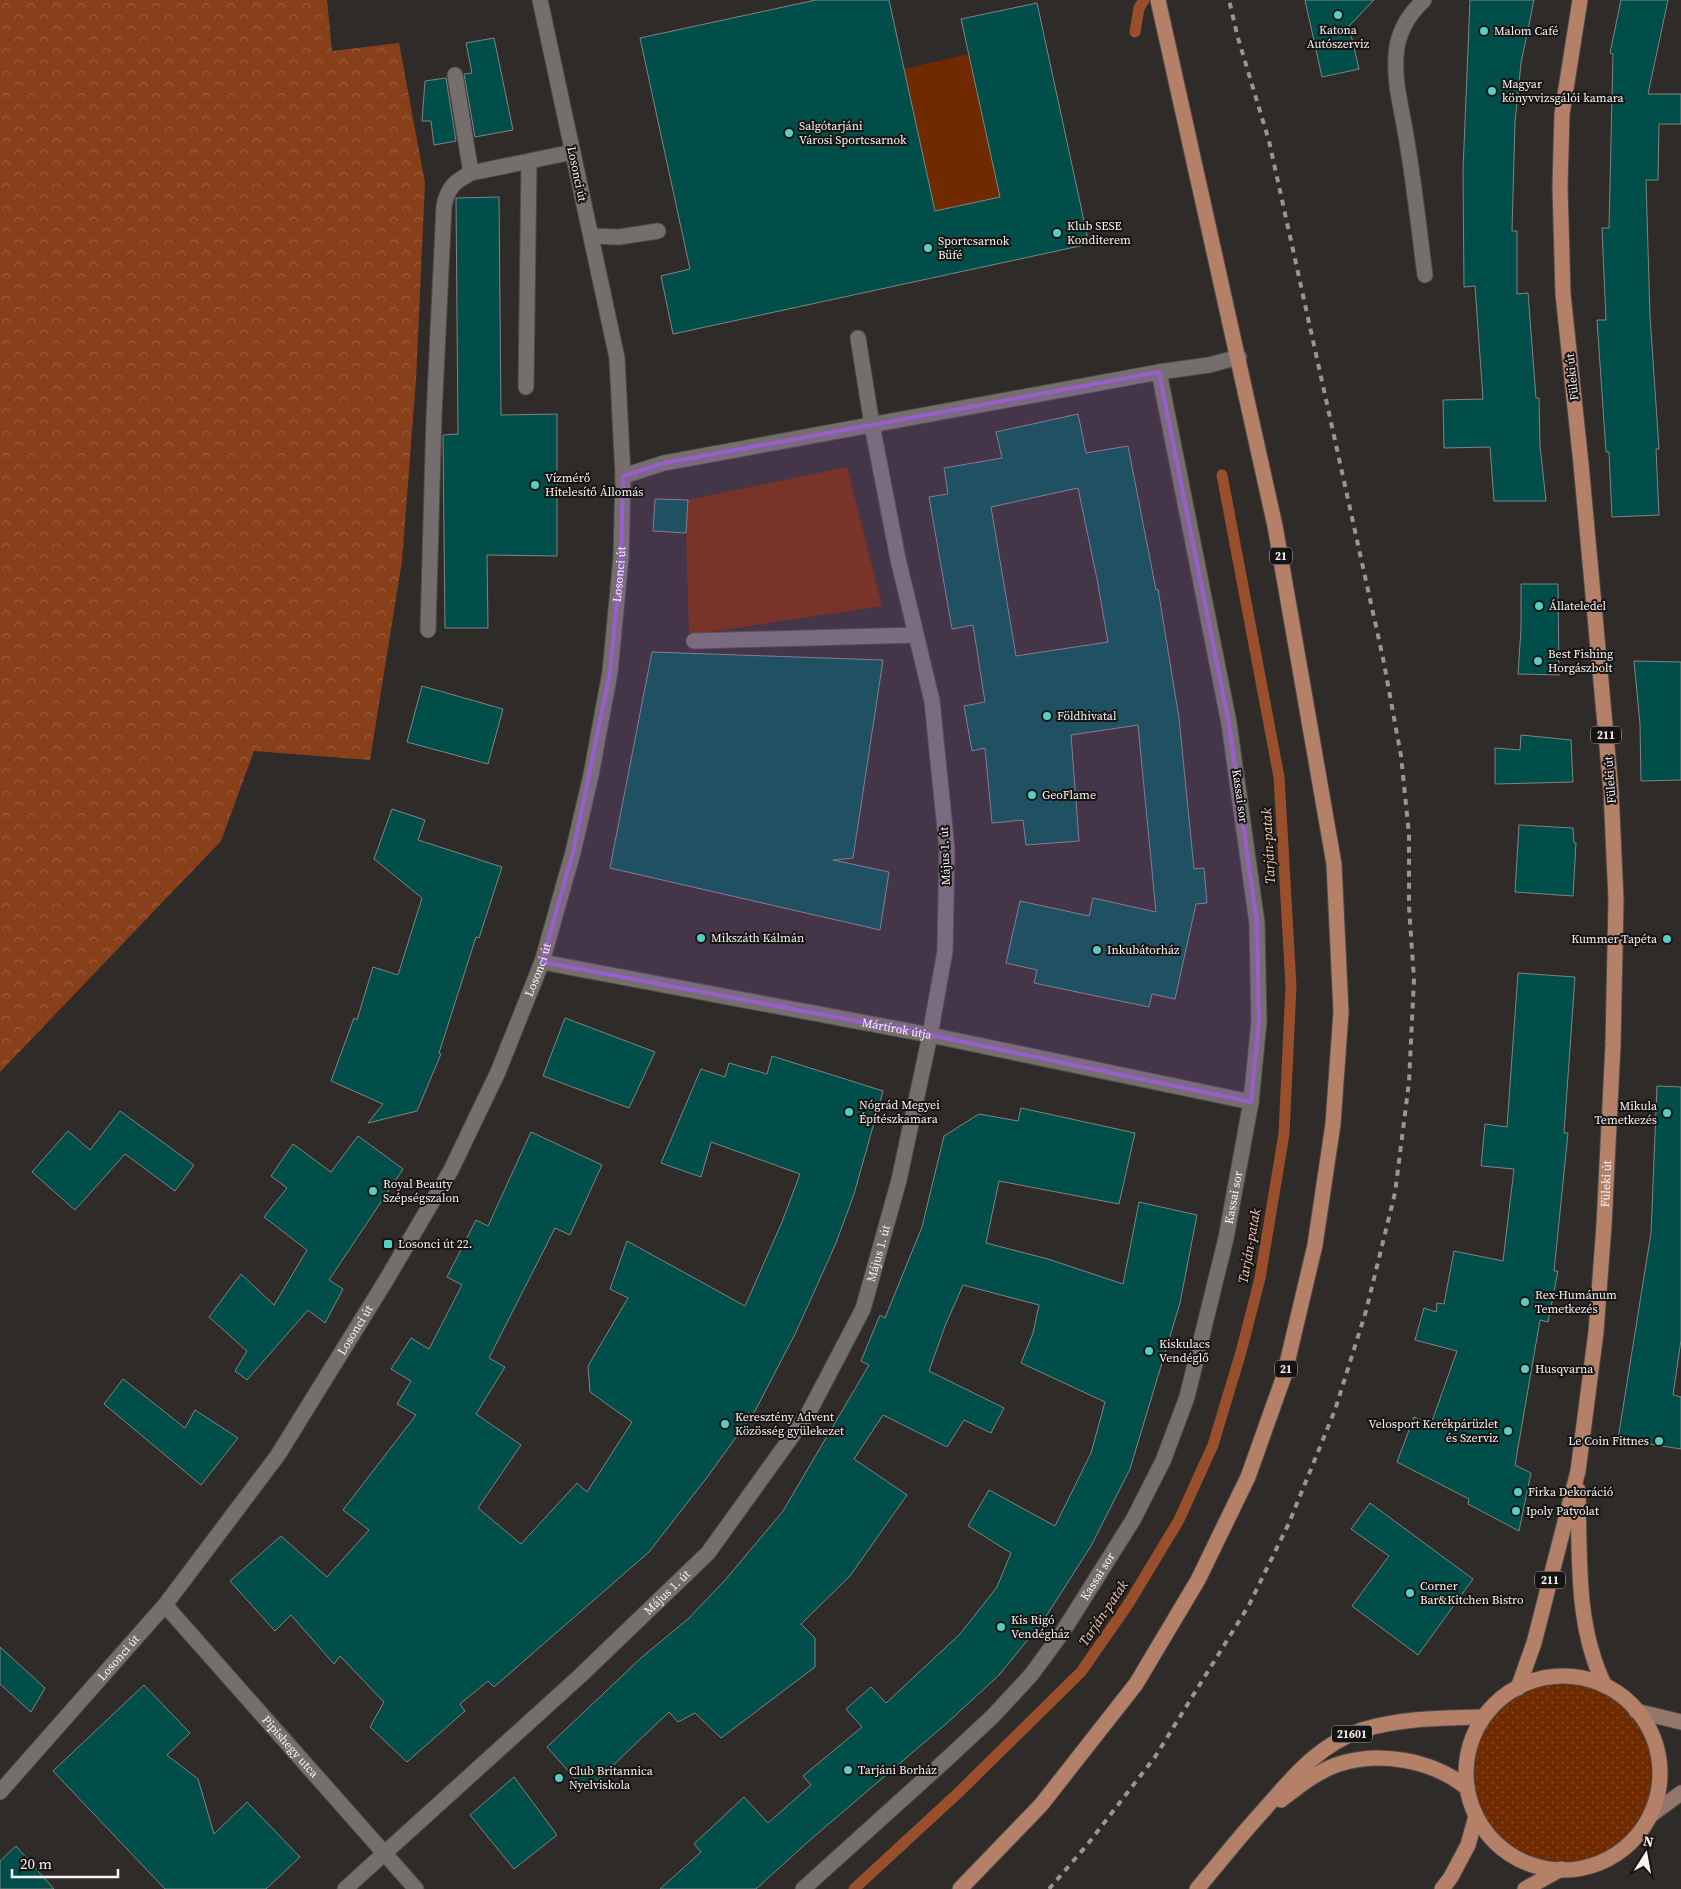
<svg xmlns="http://www.w3.org/2000/svg" width="1681" height="1889" font-family="'Source Serif 4',serif">
<defs>
<pattern id="grass-dots" width="8" height="8" patternUnits="userSpaceOnUse" patternTransform="scale(1.25)"><rect width="8" height="8" fill="#702a00"/><path d="M2 2h.1M6 6h.1" fill="none" stroke="#854a26" stroke-width="1.8" stroke-linecap="round"/></pattern>
<pattern id="forest-crowns" width="20" height="18" patternUnits="userSpaceOnUse" patternTransform="scale(1.25)"><rect width="20" height="18" fill="#88401b"/><path d="M2 6a3 3 0 1 1 6 0M12 15a3 3 0 1 1 6 0" fill="none" stroke="#9a5c3d"/></pattern>
</defs>
<rect width="100%" height="100%" fill="#2f2b29"/>
<path fill="url(#grass-dots)" d="M1466 1773a97 97 0 1 1 194 0a97 97 0 1 1-194 0Z"/>
<path fill="url(#forest-crowns)" d="M0,0H327L332,51L399,43L425,183L416,380L402,561L370,760L254,751L221,841L0,1072Z"/>
<path fill="#702a00" d="M969,54L1000,197L935,211L904,69Z
M847,467L882,606L689,635L686,533L688,500Z"/>
<g fill="none" stroke-linecap="round" stroke-linejoin="round">
<path stroke="#9a4f2c" stroke-width="11" d="M1135,32L1139,8L1144,0
M854,1889L957,1794L1081,1672L1129,1603L1179,1520L1213,1445L1241,1352L1260,1278L1284,1134L1291,986L1279,777L1222,475"/>
</g>
<path fill="#004e49" stroke="#7f8584" fill-rule="evenodd" d="M816,0H889L935,211L1000,197L961,19L1037,3L1089,244L673,334L661,276L690,269L640,38Z
M1305,0H1374L1349,26L1359,69L1322,77Z
M1470,0H1534L1521,63L1515,122L1512,231H1517V294L1528,293L1536,398H1539L1540,446L1546,501H1494L1490,447L1444,448L1443,400L1483,399L1475,286L1464,287L1463,170Z
M1621,0H1668L1648,94H1681V124H1659L1658,180H1646L1650,316L1659,449H1656L1659,515L1612,517L1609,452H1606L1597,320H1606L1602,228H1609L1613,54L1610,53Z
M494,38L513,130L475,137L464,74L472,73L466,43Z
M446,78L456,141L434,145L431,121H422L425,81Z
M499,197L501,415L557,414V556L487,555L488,628H445L443,435L458,434L456,198Z
M1078,414L1086,453L1128,446L1156,590L1158,589L1179,718L1194,869L1204,868L1207,903L1196,904L1175,999L1152,994L1149,1007L1034,983L1037,970L1006,963L1020,901L1089,916L1093,898L1156,912L1138,725L1071,735L1079,841L1026,845L1023,820L992,823L985,748L972,751L964,706L985,702L973,625L952,629L929,497L948,494L944,468L1002,458L996,432ZM1078,488L1097,579L1108,642L1016,656L991,507Z
M655,499L688,500L686,533L653,531Z
M1521,584H1558L1559,675L1518,674L1521,629Z
M652,652L883,660L853,858L833,860L889,872L880,930L610,868Z
M1634,661L1681,662V780L1641,781L1640,724Z
M422,686L503,709L488,764L407,742Z
M1521,735L1571,740L1573,782L1495,784V748L1520,750Z
M392,809L425,820L418,840L502,867L479,938L476,937L439,1053L441,1054L417,1111L368,1123L383,1104L331,1081L354,1018L357,1020L373,967L398,975L422,898L374,859Z
M1519,825L1573,828L1574,843H1576L1573,896L1515,892Z
M1518,973L1575,977L1564,1133H1568L1554,1271H1558L1548,1322L1540,1320L1515,1465L1531,1473L1519,1531L1468,1504L1469,1499L1397,1462L1414,1417L1431,1424L1457,1351L1415,1340L1424,1308L1436,1312L1437,1303L1444,1304L1454,1251L1503,1261L1514,1169L1481,1166L1485,1124L1507,1127Z
M565,1018L655,1052L629,1108L543,1076Z
M772,1056L883,1091L854,1194L836,1243L796,1332L755,1411L708,1476L649,1552L494,1687L488,1681L460,1704L465,1711L407,1762L370,1727L384,1702L340,1656L334,1664L291,1615L275,1631L230,1581L281,1536L327,1577L369,1530L343,1510L416,1415L397,1404L411,1381L391,1369L411,1338L429,1349L462,1285L447,1277L476,1220L488,1226L531,1132L602,1165L570,1235L555,1228L489,1358L505,1367L476,1414L521,1445L478,1508L521,1544L577,1483L587,1492L632,1422L590,1392L588,1366L628,1298L610,1289L627,1241L745,1306L782,1222L800,1174L711,1142L701,1177L661,1163L701,1069L725,1077L729,1063L767,1074Z
M1657,1086L1681,1087V1340L1673,1395L1681,1397V1449L1618,1439L1651,1233Z
M1021,1108L1135,1133L1119,1204L999,1181L986,1243L1048,1259L1123,1284L1139,1202L1197,1215L1180,1303L1130,1469L1091,1546L1043,1621L999,1675L947,1723L810,1840L756,1889H660L701,1852L694,1844L744,1797L768,1823L811,1785L803,1776L862,1727L846,1709L871,1687L886,1703L960,1634L997,1587L1011,1553L968,1526L989,1490L1055,1526L1091,1453L1105,1402L1021,1363L1033,1333L1039,1305L963,1285L945,1326L929,1371L1004,1408L991,1433L964,1420L947,1447L883,1415L854,1459L907,1495L850,1576L801,1624L815,1638V1667L721,1738L695,1713L678,1722L669,1712L586,1791L547,1747L642,1657L688,1619L726,1579L783,1511L869,1365L861,1361L880,1315L885,1318L922,1227L944,1136L979,1114L1018,1121Z
M120,1111L194,1165L175,1191L125,1154L75,1210L32,1172L68,1131L90,1150Z
M358,1136L403,1169L329,1280L343,1289L325,1323L308,1310L247,1380L235,1371L247,1351L209,1317L241,1274L274,1305L307,1250L264,1217L287,1188L271,1176L293,1144L331,1172Z
M123,1379L185,1428L195,1410L238,1438L201,1485L104,1404Z
M1370,1503L1473,1579L1418,1655L1352,1606L1389,1556L1351,1529Z
M0,1647L45,1688L31,1712L0,1684Z
M144,1685L190,1733L167,1755L198,1779L214,1834L247,1802L300,1857L266,1889H165L53,1771Z
M514,1777L557,1835L514,1869L470,1815Z
M16,1846L54,1889H0V1861Z"/>
<g fill="none" stroke-linecap="round" stroke-linejoin="round">
<g stroke="#4d4a48" stroke-width="17">
<path id="service" d="M1424,0C1408,15 1397,34 1396,56C1394,83 1402,110 1406,136C1414,182 1419,229 1425,275
M455,75L471,173
M591,236L619,237L658,231
M858,338L872,425
M526,387L529,161
M428,630L434,416L444,206C448,187 454,182 471,173L573,152
M694,641L916,635"/>
</g>
<g stroke="#4d4a48" stroke-width="17">
<g id="minor">
<path d="M623,476L664,463L1159,372L1209,365L1239,357"/>
<path id="s1" d="M542,962L930,1035L1251,1102"/>
<path id="s2" d="M165,1605L416,1889"/>
<path id="s3" d="M0,1792L165,1605L278,1455L385,1282L451,1170L498,1072L542,962L573,852L591,775L610,672L621,557L623,476L617,358L540,0"/>
<path id="s4" d="M345,1889L580,1676L708,1553L808,1414L863,1309L899,1180L930,1035L945,951L947,849L932,701L898,559L872,425"/>
<path id="s5" d="M803,1889L948,1758L993,1716L1031,1675L1062,1633L1133,1520L1163,1461L1187,1397L1226,1238L1251,1102L1259,1022L1257,923L1229,723L1159,372"/>
</g>
</g>
<g stroke="#4d4a48" stroke-width="17">
<path id="secondary" d="M1636,1711L1681,1722
M1651,1815L1681,1793"/>
</g>
<g stroke="#4d4a48" stroke-width="17">
<g id="primary">
<path d="M1578,1490C1580,1556 1575,1626 1605,1686"/>
<circle cx="1563" cy="1773" r="97"/>
<path id="s6" d="M1518,1688L1534,1643L1578,1471L1596,1332L1604,1225L1613,1045L1616,900L1611,790L1581,464L1563,294L1560,186L1562,114L1580,0"/>
<path d="M1281,1800C1298,1787 1315,1773 1336,1765C1378,1750 1433,1760 1467,1788"/>
<path d="M960,1889L1041,1805L1136,1684L1198,1580L1248,1477L1284,1376L1315,1245L1333,1124L1341,1012L1334,864L1275,526L1158,0"/>
<path d="M1197,1889C1219,1863 1240,1836 1263,1811C1292,1778 1319,1744 1362,1730C1401,1718 1442,1718 1482,1717"/>
<path d="M1442,1889L1451,1877L1468,1845L1476,1816"/>
<path d="M1525,1889L1561,1869"/>
</g>
</g>
<use href="#service" stroke="#746f6d" stroke-width="15"/>
<use href="#minor" stroke="#746f6d" stroke-width="15"/>
<use href="#secondary" stroke="#94776b" stroke-width="15"/>
<use href="#primary" stroke="#b48068" stroke-width="15"/>
<path stroke="#989594" stroke-width="4" stroke-dasharray="6 6" stroke-linecap="butt" d="M1049,1889L1087,1845L1155,1757L1249,1605L1289,1523L1335,1410L1366,1311L1395,1193L1409,1082L1414,979L1409,907V834L1401,756L1383,658L1269,141L1238,38L1229,0"/>
</g>
<path fill="#9a5ecc" fill-opacity="0.2" stroke="#9a5ecc" stroke-width="4" stroke-linejoin="round" d="M1159,372L1229,723L1257,923L1259,1022L1251,1102L930,1035L542,962L573,852L610,672L621,557L623,476L664,463Z"/>
<g fill="#56cec3" stroke="#161413" stroke-width="2">
<circle cx="1338" cy="15" r="5"/>
<circle cx="1484" cy="31" r="5"/>
<circle cx="1492" cy="91" r="5"/>
<circle cx="789" cy="133" r="5"/>
<circle cx="1057" cy="233" r="5"/>
<circle cx="928" cy="248" r="5"/>
<circle cx="535" cy="485" r="5"/>
<circle cx="1539" cy="606" r="5"/>
<circle cx="1538" cy="661" r="5"/>
<circle cx="1047" cy="716" r="5"/>
<circle cx="1032" cy="795" r="5"/>
<circle cx="701" cy="938" r="5"/>
<circle cx="1667" cy="939" r="5"/>
<circle cx="1097" cy="950" r="5"/>
<circle cx="849" cy="1112" r="5"/>
<circle cx="1667" cy="1113" r="5"/>
<circle cx="373" cy="1191" r="5"/>
<rect x="383" y="1239" width="10" height="10" rx="2.5"/>
<circle cx="1525" cy="1302" r="5"/>
<circle cx="1149" cy="1351" r="5"/>
<circle cx="1525" cy="1369" r="5"/>
<circle cx="725" cy="1424" r="5"/>
<circle cx="1508" cy="1431" r="5"/>
<circle cx="1659" cy="1441" r="5"/>
<circle cx="1518" cy="1492" r="5"/>
<circle cx="1516" cy="1511" r="5"/>
<circle cx="1410" cy="1593" r="5"/>
<circle cx="1001" cy="1627" r="5"/>
<circle cx="848" cy="1770" r="5"/>
<circle cx="559" cy="1778" r="5"/>
</g>
<g text-anchor="middle" dominant-baseline="central" stroke-width="4" stroke-linejoin="round" paint-order="stroke">
<g fill="#161413" stroke="#b4b1b0" stroke-width="1">
<rect x="1270" y="547.5" width="22" height="17" rx="4"/>
<rect x="1591" y="726.5" width="30" height="17" rx="4"/>
<rect x="1275" y="1360.5" width="22" height="17" rx="4"/>
<rect x="1535" y="1571.5" width="30" height="17" rx="4"/>
<rect x="1332" y="1725.5" width="40" height="17" rx="4"/>
</g>
<g font-size="11" font-weight="bold" fill="#f7f4f3">
<text x="1281" y="556">21</text>
<text x="1606" y="735">211</text>
<text x="1286" y="1369">21</text>
<text x="1550" y="1580">211</text>
<text x="1352" y="1734">21601</text>
</g>
<g font-size="12" fill="#f7f4f3" stroke="#161413" text-anchor="start">
<text x="1338" y="30" text-anchor="middle">Katona<tspan x="1338" dy="14">Autószerviz</tspan></text>
<text x="1494" y="31">Malom Café</text>
<text x="1502" y="84">Magyar<tspan x="1502" dy="14">könyvvizsgálói kamara</tspan></text>
<text x="799" y="126">Salgótarjáni<tspan x="799" dy="14">Városi Sportcsarnok</tspan></text>
<text x="1067" y="226">Klub SESE<tspan x="1067" dy="14">Konditerem</tspan></text>
<text x="938" y="241">Sportcsarnok<tspan x="938" dy="14">Büfé</tspan></text>
<text x="545" y="478">Vízmérő<tspan x="545" dy="14">Hitelesítő Állomás</tspan></text>
<text x="1549" y="606">Állateledel</text>
<text x="1548" y="654">Best Fishing<tspan x="1548" dy="14">Horgászbolt</tspan></text>
<text x="1057" y="716">Földhivatal</text>
<text x="1042" y="795">GeoFlame</text>
<text x="711" y="938">Mikszáth Kálmán</text>
<text x="1657" y="939" text-anchor="end">Kummer Tapéta</text>
<text x="1107" y="950">Inkubátorház</text>
<text x="859" y="1105">Nógrád Megyei<tspan x="859" dy="14">Építészkamara</tspan></text>
<text x="1657" y="1106" text-anchor="end">Mikula<tspan x="1657" dy="14">Temetkezés</tspan></text>
<text x="383" y="1184">Royal Beauty<tspan x="383" dy="14">Szépségszalon</tspan></text>
<text x="398" y="1244">Losonci út 22.</text>
<text x="1535" y="1295">Rex-Humánum<tspan x="1535" dy="14">Temetkezés</tspan></text>
<text x="1159" y="1344">Kiskulacs<tspan x="1159" dy="14">Vendéglő</tspan></text>
<text x="1535" y="1369">Husqvarna</text>
<text x="735" y="1417">Keresztény Advent<tspan x="735" dy="14">Közösség gyülekezet</tspan></text>
<text x="1498" y="1424" text-anchor="end">Velosport Kerékpárüzlet<tspan x="1498" dy="14">és Szerviz</tspan></text>
<text x="1649" y="1441" text-anchor="end">Le Coin Fittnes</text>
<text x="1528" y="1492">Firka Dekoráció</text>
<text x="1526" y="1511">Ipoly Patyolat</text>
<text x="1420" y="1586">Corner<tspan x="1420" dy="14">Bar&amp;Kitchen Bistro</tspan></text>
<text x="1011" y="1620">Kis Rigó<tspan x="1011" dy="14">Vendégház</tspan></text>
<text x="858" y="1770">Tarjáni Borház</text>
<text x="569" y="1771">Club Britannica<tspan x="569" dy="14">Nyelviskola</tspan></text>
</g>
<g font-size="12" fill="#f7f4f3" stroke="#161413">
<text transform="translate(577 174) rotate(78)">Losonci út</text>
<text transform="translate(1572 377) rotate(-96)">Füleki út</text>
<text stroke="none"><textPath href="#s3" startOffset="1394">Losonci út</textPath></text>
<text transform="translate(1610 780) rotate(-94)">Füleki út</text>
<text transform="translate(1240 796) rotate(82)">Kassai sor</text>
<text transform="translate(945 856) rotate(-92)">Május 1. út</text>
<text stroke="none"><textPath href="#s3" startOffset="989">Losonci út</textPath></text>
<text stroke="none"><textPath href="#s1" startOffset="361">Mártírok útja</textPath></text>
<text stroke="none"><textPath href="#s6" startOffset="514">Füleki út</textPath></text>
<text stroke="none"><textPath href="#s5" startOffset="838">Kassai sor</textPath></text>
<text stroke="none"><textPath href="#s4" startOffset="842">Május 1. út</textPath></text>
<text stroke="none"><textPath href="#s3" startOffset="584">Losonci út</textPath></text>
<text stroke="none"><textPath href="#s5" startOffset="432">Kassai sor</textPath></text>
<text stroke="none"><textPath href="#s4" startOffset="438">Május 1. út</textPath></text>
<text stroke="none"><textPath href="#s3" startOffset="179">Losonci út</textPath></text>
<text stroke="none"><textPath href="#s2" startOffset="189">Pipishegy utca</textPath></text>
</g>
<g font-size="14" font-style="italic" fill="#f4c9b6" stroke="#161413">
<text transform="translate(1268 846) rotate(-93)">Tarján-patak</text>
<text transform="translate(1249 1246) rotate(-80)">Tarján-patak</text>
<text transform="translate(1103 1613) rotate(-56)">Tarján-patak</text>
</g>
</g>
<g transform="translate(1646 1854) rotate(11)" stroke="#161413" stroke-width="4" paint-order="stroke">
<path d="M0-4L9 19L0 12L-9 19Z" fill="#f7f4f3"/>
<text y="-8" font-size="14" font-weight="bold" text-anchor="middle" fill="#f7f4f3">N</text>
</g>
<path d="M12 1869v8h106v-8" fill="none" stroke="#f7f4f3" stroke-width="2.5"/>
<text x="20" y="1869" font-size="15" fill="#f7f4f3" stroke="#161413" stroke-width="4" paint-order="stroke">20 m</text>
</svg>
